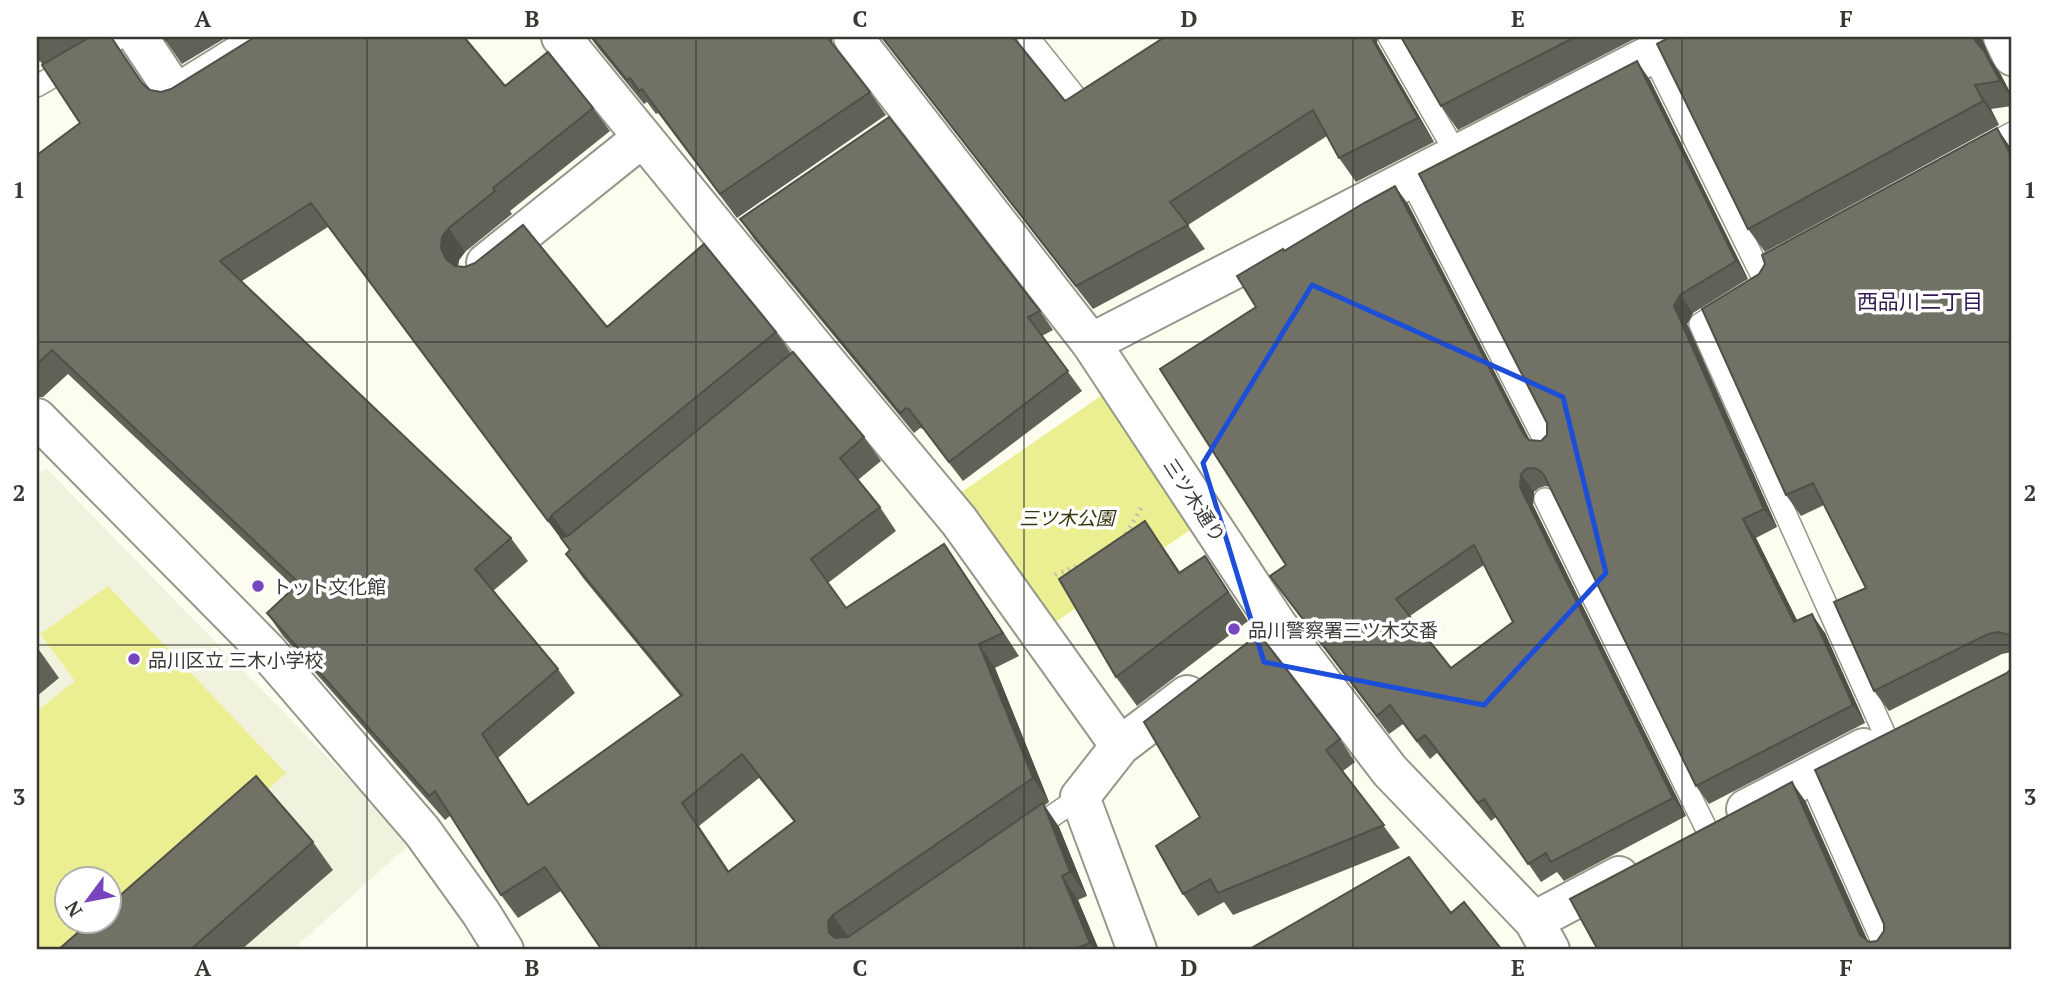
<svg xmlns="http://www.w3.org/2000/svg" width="2049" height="987" font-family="'PT Serif','Noto Sans JP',serif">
<rect width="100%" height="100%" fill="#fcfdef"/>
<path fill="#f1f2dd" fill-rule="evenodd" d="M46,468L411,843L292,950H37V475ZM66,878H108V920H66Z"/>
<path fill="#ebef92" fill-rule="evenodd" d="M1108,391L1196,526L1044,630L950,500Z
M108,586L286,773L87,950H37V711L75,681L40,634ZM66,878H108V920H66Z"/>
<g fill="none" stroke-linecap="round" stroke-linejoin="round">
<g stroke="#96978a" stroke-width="24">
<path id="lane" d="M1028,37L1079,101
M1389,37L1456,153
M1652,54L1766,284L1700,324L1886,737
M37,86L121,37
M1979,151L2012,133
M1410,179L1548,447
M1545,499L1707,830
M1809,776L1886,950
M1029,832L1080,797"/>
</g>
<g stroke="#96978a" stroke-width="42">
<path id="street" d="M138,37L176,94L268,37
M561,37L818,352L959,521L1120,746
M2003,37L2012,56
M486,263L642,138
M1091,343L1685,37
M37,418L266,650L422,831L481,913L504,950
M1746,809L1864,748
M1534,921L1619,876
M1137,950L1080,797L1120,746L1187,695"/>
</g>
<g stroke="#96978a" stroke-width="42">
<path id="secondary" d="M853,37L1091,343L1278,626L1301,655L1390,771L1534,921L1550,950"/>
</g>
<path stroke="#bebeb3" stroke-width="4.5" stroke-dasharray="2 5" stroke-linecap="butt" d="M1126,534L1143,505
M1055,575L1080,565"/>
<use href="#lane" stroke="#fff" stroke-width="21"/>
<use href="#street" stroke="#fff" stroke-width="38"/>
<use href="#secondary" stroke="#fff" stroke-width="38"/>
</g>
<path fill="#616257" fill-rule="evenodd" d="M37,37H111L143,84L150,90L161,92L505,86L593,108L610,131L510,211L512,214L465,252L459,260L458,266L607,327L776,332L791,353L864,437L881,461L858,480L880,507L896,531L828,583L846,608L960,567L1019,656L995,668L1049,802L1044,806L1059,827L1087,896L1078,900L1099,950H602L561,891L518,918L501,895L451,815L445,820L283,636L267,613L294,587L68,374L43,397H37V155L80,123L40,61L37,64ZM328,227L565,544L570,551L566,554L583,578L681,697L529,805L498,758L575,693L558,669L493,591L528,561L511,538L242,281ZM759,778L794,822L729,871L699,826Z
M163,37H227L182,64Z
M590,37H832V41L833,45L870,92L886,115L737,218L658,113L656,114L647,102L644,104L599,49Z
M881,37H1016L1017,42L1065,101L1377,43L1434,142L1356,182L1339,158L1327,136L1188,225L1205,249L1093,309Z
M1401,37H1638L1458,130L1441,106Z
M1670,37H1981L1990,58L2001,75L2012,96V106L1991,109L1999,125L1765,252L1748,229Z
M1650,80L1748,279L1693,313L1687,324L1777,527L1756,538L1797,621L1825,633L1865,723L1709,804L1696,786L1550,487L1545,486L1539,488L1534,492L1533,505L1686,816L1564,881L1557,872L1541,882L1496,817L1491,821L1437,753L1430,759L1403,724L1389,734L1270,576L1286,565L1256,307L1284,251L1408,204L1530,440L1541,441L1547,435ZM1484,565L1513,622L1451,668L1410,616Z
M1997,128L2012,150V652L2002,654L1889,711L1874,691L1866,588L1824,505L1801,516L1786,495Z
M740,219L1040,311L1053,330L1042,336L1082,391L963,481L923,429L920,428L914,433L754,239Z
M1165,550L1180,572L1205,556L1248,621L1137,706L1116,677Z
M37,647L59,678L37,696Z
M1340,739L1355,762L1343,771L1400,848L1233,915L1224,902L1198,916L1183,894L1200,817Z
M313,842L333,870L241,950H58Z"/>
<path fill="#4f5047" d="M1371,37H1378L1377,43L1434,142L1418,118Z
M1974,37H1981L1990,58L2001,75L2012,96V99L2000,81L1976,42Z
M1637,61L1650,80L1748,279L1736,261Z
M1975,85L1991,109L1999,125L1983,101Z
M1997,128L2012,150V158Z
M1395,186L1408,204L1536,453L1524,435Z
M449,228L465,252L459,260L457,272L446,259L441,248L442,237Z
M1680,295L1693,313L1687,324L1777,527L1764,509L1674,306Z
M1521,474L1534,492L1533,505L1686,816L1673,798L1520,487Z
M552,515L569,539L565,544L548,521Z
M1743,519L1756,538L1807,640L1794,622Z
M1145,521L1165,550L1199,602L1179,573Z
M944,544L960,567L1019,656L1003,633Z
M1205,556L1225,586L1248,621L1228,592Z
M1812,614L1825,633L1865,723L1853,705Z
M979,644L995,668L1049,802L1033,778Z
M482,734L498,758L545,829L528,805Z
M1792,782L1806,802L1872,950L1860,935Z
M1043,803L1059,827L1087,896L1070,872Z
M1062,876L1078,900L1099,950H1095L1090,943Z
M833,915L850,939L845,945L829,933L828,921Z"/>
<path fill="#717265" stroke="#4f5047" stroke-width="2" fill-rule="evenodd" d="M90,37H111L142,83L150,90L161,92L171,89L255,37H464L505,86L548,52L593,108L493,188L495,191L449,228L442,237L441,248L446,259L455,266L465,267L475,263L523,225L607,327L704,244L776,332L552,515L548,521L311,203L220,261L511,538L475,569L558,669L482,734L528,805L682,695L566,554L570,550L561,538L569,535L793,352L864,437L840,458L880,507L811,559L846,608L944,544L1003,633L979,644L1033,778L833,915L828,921L829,933L835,938L848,937L1043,803L1070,872L1062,876L1090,943L1072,950H602L545,867L501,895L435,791L429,796L267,613L299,583L52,350L37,364V155L80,123L42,65ZM742,754L795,821L728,872L682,803Z
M163,37H172L166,40Z
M592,37H827L870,92L720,194L642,89L639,91L630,78L627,80Z
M882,37H1013L1065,101L1163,38L1162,37H1371L1418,118L1339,158L1313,110L1170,202L1188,225L1076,286Z
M1401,37H1575L1441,106Z
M1670,37H1974L1976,42L1984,51L2000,81L1975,85L1983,101L1748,229L1657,44Z
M1637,61L1736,261L1680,295L1674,306L1764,509L1743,519L1794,622L1812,614L1853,705L1696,786L1544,475L1539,470L1532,468L1526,469L1521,474L1520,487L1673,798L1551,862L1546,853L1528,864L1484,799L1478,803L1425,735L1417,741L1390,705L1377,716L1270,576L1286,565L1160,369L1256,307L1237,276L1283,249L1284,251L1364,203L1395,186L1524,435L1529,440L1541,441L1547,435V423L1419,174ZM1474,545L1513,622L1451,668L1396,599Z
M889,117L1040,311L1028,317L1068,371L949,462L909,409L906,408L900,413L740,219Z
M1997,128L2012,158V638L2009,635L1998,632L1988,634L1874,691L1834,602L1866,588L1813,483L1786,495L1702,309L1759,274L1765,264L1762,255Z
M1145,521L1179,573L1205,556L1228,592L1116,677L1059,579Z
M1259,634L1340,739L1326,750L1384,825L1218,893L1210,879L1183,894L1156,846L1200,817L1144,722Z
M2012,668V950H1598L1570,899L1792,782L1860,935L1869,942L1877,941L1884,931V924L1815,770L2007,673Z
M256,776L313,842L190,950H58L92,920H108V906Z
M1409,857L1451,913L1464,902L1502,950H1248Z"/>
<path fill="none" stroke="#1d4ed8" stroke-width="5" stroke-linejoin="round" d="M1312,285L1563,397L1606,573L1484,705L1264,662L1203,463Z"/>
<path fill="none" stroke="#393934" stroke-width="2" stroke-opacity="0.55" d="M367,37V950M696,37V950M1024,37V950M1353,37V950M1682,37V950M37,342H2012M37,645H2012"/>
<g fill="#7745bd" stroke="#fff" stroke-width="2.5">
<circle cx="258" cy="586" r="7"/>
<circle cx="1234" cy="629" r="7"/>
<circle cx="134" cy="659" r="7"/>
</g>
<g text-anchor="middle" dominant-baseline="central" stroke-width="7" stroke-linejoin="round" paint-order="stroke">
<g font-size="19" fill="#393934" stroke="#fff">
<text transform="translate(1195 500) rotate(57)">三ツ木通り</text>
</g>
<g font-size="19" font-style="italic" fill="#35360c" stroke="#fff">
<text x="1067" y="517">三ツ木公園</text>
</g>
<g font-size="19" fill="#393934" stroke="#fff" text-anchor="start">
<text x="272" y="586">トット文化館</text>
<text x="1248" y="629">品川警察署三ツ木交番</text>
<text x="148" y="659">品川区立 三木小学校</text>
</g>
<g font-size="21" fill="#311953" stroke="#fff">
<text x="1920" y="301">西品川二丁目</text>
</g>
</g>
<rect width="2049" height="987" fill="none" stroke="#ffffff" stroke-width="77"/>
<g transform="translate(88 900) rotate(238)"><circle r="33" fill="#ffffff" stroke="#b0b0ae" stroke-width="2"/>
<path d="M0-5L12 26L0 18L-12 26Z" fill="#7745bd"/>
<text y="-10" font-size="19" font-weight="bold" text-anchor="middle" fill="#393934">N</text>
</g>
<rect x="38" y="38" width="1972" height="910" fill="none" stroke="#393934" stroke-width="2.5"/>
<g font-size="23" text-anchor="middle" font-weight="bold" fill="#393934">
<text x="203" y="27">A</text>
<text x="532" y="27">B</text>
<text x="860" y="27">C</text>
<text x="1189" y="27">D</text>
<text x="1518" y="27">E</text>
<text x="1846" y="27">F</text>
<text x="19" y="198">1</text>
<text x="2030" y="198">1</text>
<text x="19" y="501">2</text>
<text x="2030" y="501">2</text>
<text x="19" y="805">3</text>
<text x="2030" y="805">3</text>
<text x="203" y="976">A</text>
<text x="532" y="976">B</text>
<text x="860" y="976">C</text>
<text x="1189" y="976">D</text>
<text x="1518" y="976">E</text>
<text x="1846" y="976">F</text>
</g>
</svg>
